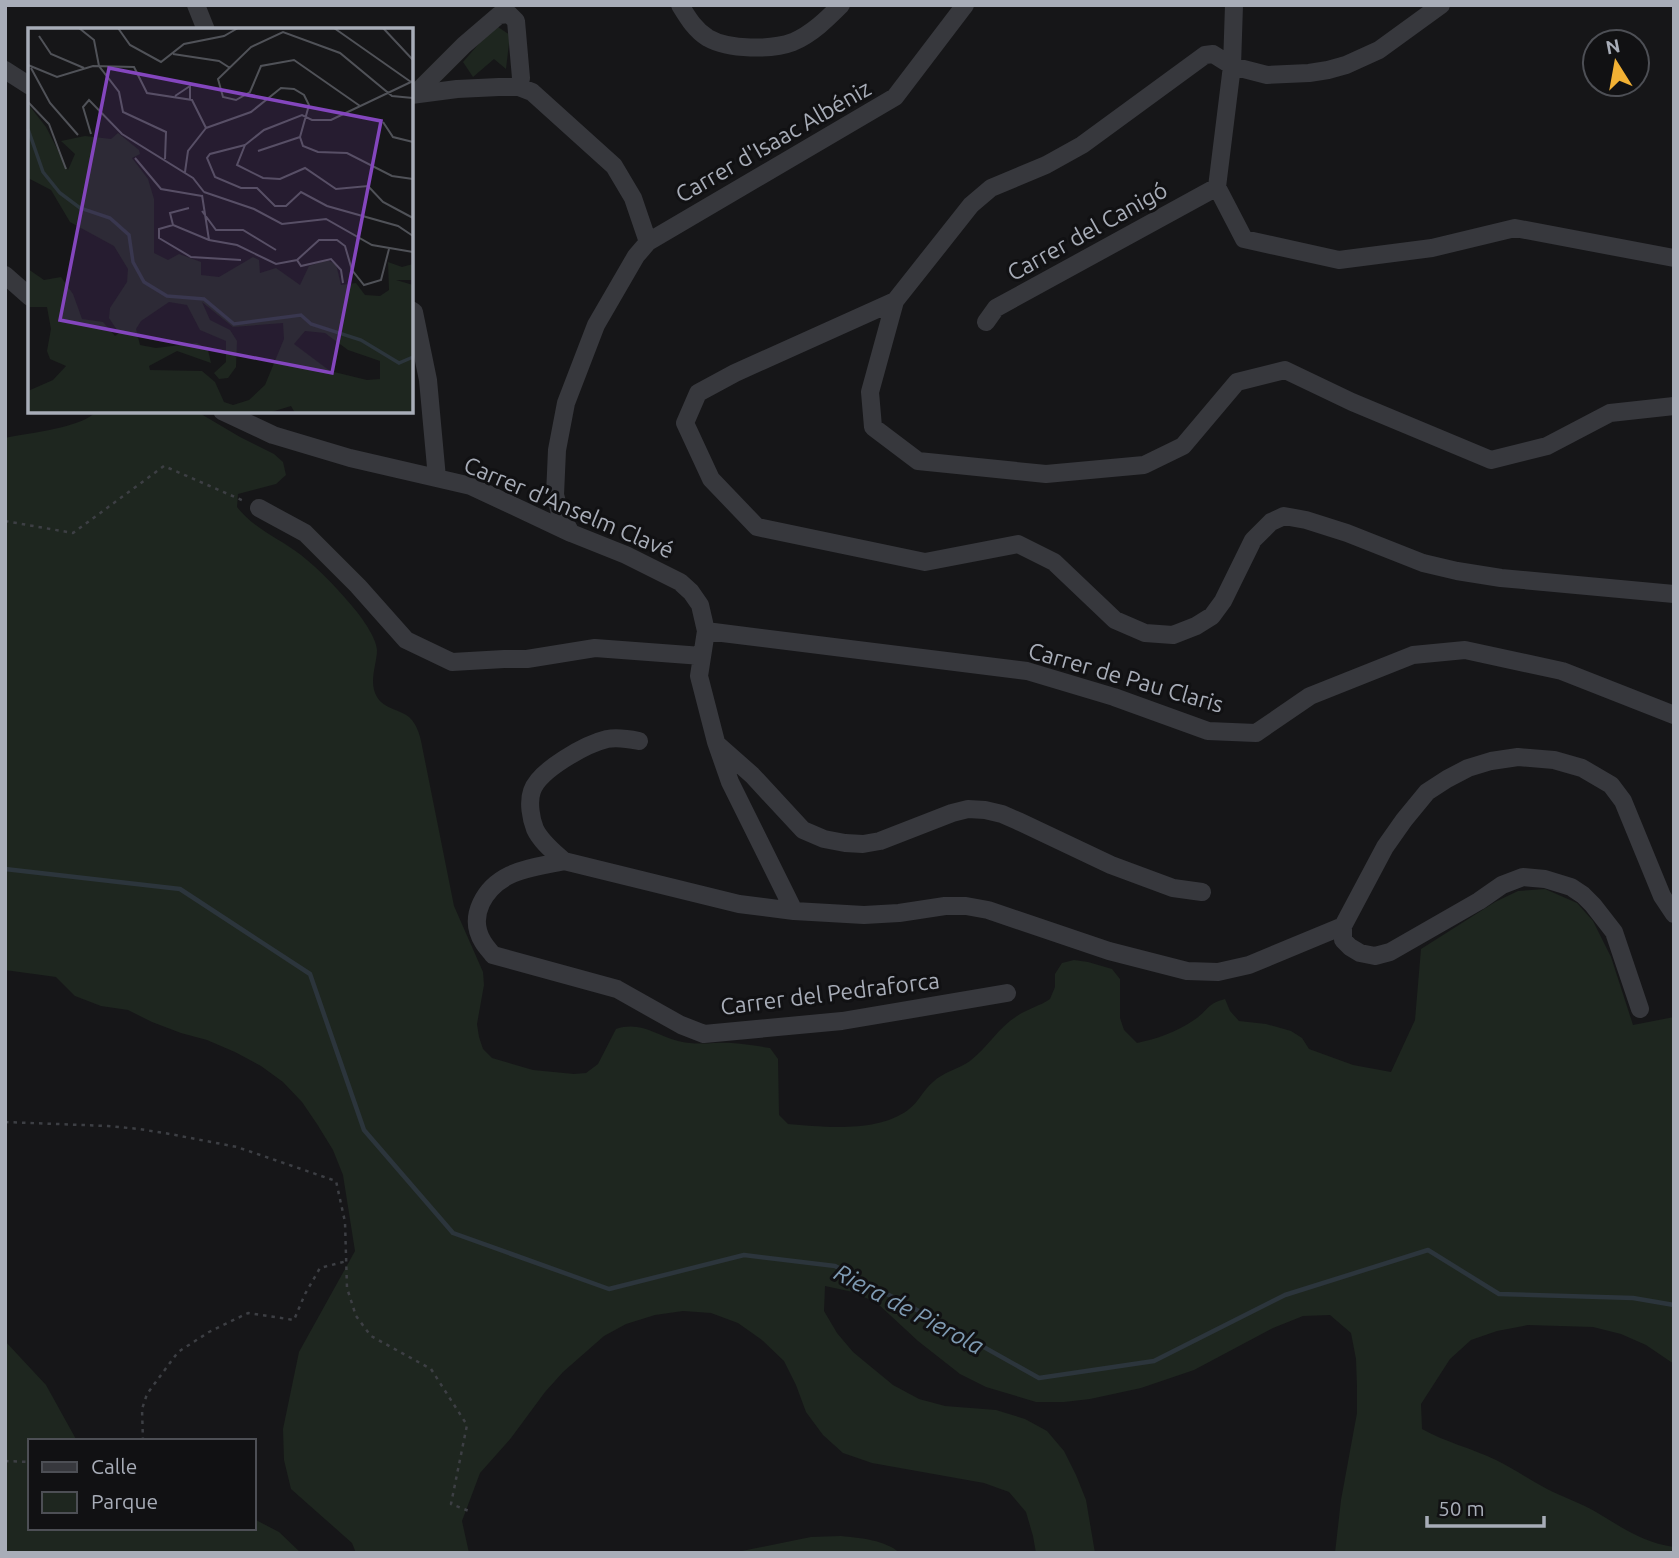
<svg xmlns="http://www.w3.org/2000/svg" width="1679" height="1558" font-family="Ubuntu,sans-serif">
<rect width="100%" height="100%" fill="#161618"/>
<path fill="#1e261f" d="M495,25L510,35L506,69L494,59L473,77L463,62Z
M97,411H196L240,437L274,454L283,462L286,475L276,484L238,494L237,507C254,529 279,538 301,555C321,571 341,592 357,612C364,621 376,638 377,650C377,664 368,682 377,697C384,709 399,709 409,717C418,725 421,739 423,751L454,906L483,972L484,985L477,1024L479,1037L483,1049L492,1058L533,1070L574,1074L586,1073L598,1064L616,1029C641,1021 655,1035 678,1041C697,1046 714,1042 732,1043C745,1044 758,1046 770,1048L778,1059L779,1115L788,1124C824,1127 877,1133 908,1110C919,1102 923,1090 933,1082C943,1072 959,1069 970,1061C987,1048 998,1028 1017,1016C1027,1009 1040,1006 1050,999L1055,987V974L1062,963L1074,960L1088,962L1112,969L1120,979V1018L1124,1030L1137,1043C1156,1039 1177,1032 1194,1020C1208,1011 1206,1004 1225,999L1230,1011L1239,1021L1266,1024L1291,1031L1302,1038L1309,1049L1353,1065L1391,1072L1415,1020L1421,949L1495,902L1518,891L1545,889L1577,903L1593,921L1611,957L1633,1025L1674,1017V1364L1646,1345L1621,1334L1593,1327L1528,1325L1497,1331L1471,1340L1450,1359L1421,1404L1422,1429C1445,1442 1471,1448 1496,1460C1514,1469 1530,1480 1547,1489C1563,1497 1581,1503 1596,1512C1621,1527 1644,1543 1674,1547V1553H1335L1341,1500L1357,1413V1387L1356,1359L1351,1333L1330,1315L1303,1316L1273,1328L1194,1370L1141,1388L1090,1399L1064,1402H1036L986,1387L960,1374L918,1341L877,1303L853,1292L825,1286L824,1311L837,1333L853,1352L893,1385L919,1399L945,1406L996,1410L1025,1419L1047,1431L1064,1451L1076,1475L1086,1500L1095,1553H1036L1033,1536L1026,1512L1009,1492L984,1483L872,1463L843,1453L823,1435L806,1412L796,1385L784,1361L762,1340L738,1323L711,1313L683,1311L655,1315L626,1324L604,1336L563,1372L545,1392L511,1438L480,1473L462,1521L469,1553H356L352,1543L291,1489L284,1460L283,1429L299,1352L355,1251L343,1175L333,1150L317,1124L302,1102L283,1082L261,1066L235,1052L207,1040L181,1033L152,1022L128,1010L101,1006L75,996L56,977L5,970V438C28,433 82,428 97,411Z
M5,1341L46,1385L77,1441H30V1528H254V1519L279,1532L301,1553H5Z
M841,1536C861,1538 885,1540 900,1553H732L811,1537Z"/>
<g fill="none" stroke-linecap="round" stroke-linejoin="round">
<path stroke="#2c353c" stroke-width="4.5" d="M5,869L180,889L310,974L364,1130L453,1233L609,1289L744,1255L835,1266L941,1323L1039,1378L1154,1361L1285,1295L1428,1250L1499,1294L1633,1298L1674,1305"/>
<path stroke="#3d3f44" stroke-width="2.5" stroke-dasharray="3.5 5" stroke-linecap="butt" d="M5,521L73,533L164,466L244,501
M5,1122L108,1126L139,1129L170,1134L237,1147L336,1181L345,1222L347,1288L356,1316L371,1336L431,1369L467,1425L451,1504L469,1511
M143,1441L142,1409L147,1394L178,1352L209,1332L248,1313L294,1320L305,1294L320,1268L347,1261
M5,1461L30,1462"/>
<path stroke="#37383d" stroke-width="18" d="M196,5L206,30
M680,5C688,18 695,30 708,38C729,50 772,50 793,42C812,34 827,19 841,5
M1234,5L1232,66L1217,187L1244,239L1339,260L1432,248L1515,228L1674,258
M1441,5L1379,50L1346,65L1328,70L1309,73L1267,75L1232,66L1213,54L1205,55L1082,145L1046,165L991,188L971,205L895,301L870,392L873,427L918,461L1046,474L1144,465L1183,446L1237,382L1285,370L1352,402L1491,460L1547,446L1610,413L1674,406
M5,70L30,86
M415,94L464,45L499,15L509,14L516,21L521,78L519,87
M411,95L457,89L499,87H519L532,92L614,166L633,198L648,242L636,256L596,325L566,403L557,450L555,495L560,513L571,533
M648,242L895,97L965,5
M5,275L30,297
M895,301L735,373L698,393L685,423L711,479L757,527L925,562L1018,544L1054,562L1115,620L1145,633L1173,635L1196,626L1212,616L1223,601L1253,540L1271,522L1284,516L1306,520L1347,533L1423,563L1457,571L1501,578L1674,594
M411,310L414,312L428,380L437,478
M986,322L996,308L1217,187
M222,411L273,435L350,458L471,486L571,533L626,555L680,582L691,592L700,605L706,631L699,676L716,742L730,782L794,911
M259,508L305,533L358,586L406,640L452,662L504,659H527L595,648L702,656
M706,631L1027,671L1114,697L1208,731L1256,733L1310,696L1413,655L1465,650L1562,671L1674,715
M639,741C629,739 618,737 607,739C586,744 539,770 532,791C528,802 531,819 535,829C541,842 554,852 564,861L739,904L794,911L864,915L899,913L945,906H966L988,910L1109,951L1187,971L1218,972L1249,965L1343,926L1385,847L1404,820L1427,792L1447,779L1468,768L1491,761L1518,757L1554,760L1582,768L1611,785L1623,801L1662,896L1674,914
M718,745L752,775L803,830L824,839L845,843L863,844L880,841L952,813L968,809L985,810L1002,814L1018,821L1111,865L1173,888L1202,892
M564,861C547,865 526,867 510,875C485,887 467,916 483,942C486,947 490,951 493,955L617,989L681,1025L704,1034L842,1021L1007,993
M1343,926V940L1350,947L1360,953L1375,956L1390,952L1479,901L1502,885L1523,877L1545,879L1571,887L1583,895L1593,905L1614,932L1640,1009"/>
</g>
<g text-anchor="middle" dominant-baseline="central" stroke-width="6" stroke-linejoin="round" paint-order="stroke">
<g font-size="23" fill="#a8adb8" stroke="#111113">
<text transform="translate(773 141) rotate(-30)">Carrer d'Isaac Albéniz</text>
<text transform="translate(1087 231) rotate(-29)">Carrer del Canigó</text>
<text transform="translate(569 507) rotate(23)">Carrer d'Anselm Clavé</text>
<text transform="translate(1126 677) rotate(16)">Carrer de Pau Claris</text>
<text transform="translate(830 993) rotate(-7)">Carrer del Pedraforca</text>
</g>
<g font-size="24" font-style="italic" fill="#7f9bb3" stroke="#111113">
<text transform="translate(909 1309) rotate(28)">Riera de Pierola</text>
</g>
</g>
<g transform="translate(28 28)">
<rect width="385" height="385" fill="#161618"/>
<path d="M0,76L18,99L40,142L47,126L33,113L57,108L83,111L90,105L111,122L112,126L104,130L120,151L126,171V225L140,232L151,226L173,234V247L191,249L225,229L231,232L232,245L248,240L272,257L281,238L299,232L308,236L313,257L328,255L337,267L352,268L361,262L360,234L374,239L385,236L384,252H368L385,257V385H267L263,378L240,385H0V363L25,352L38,338L22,331L19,323L23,301L19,279H0V241L16,252L33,249L45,266L54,291L75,294L87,308L91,305L81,290L82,280L99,254L100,241L86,218L42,194L23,162L0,150ZM141,274L159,277L172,302L198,313V334L186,345L191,351L200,350L208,339L209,313L202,302L182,292L174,274L205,299L255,295L256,311L237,357L221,372L205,377L196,374L187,354L174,343L122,342L121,338L149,323L183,335L180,322L169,315L128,320L112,317L108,301L113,293ZM277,303L297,305L320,322L352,333V351L339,352L302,343L266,316Z" fill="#1e261f" fill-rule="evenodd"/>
<path fill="none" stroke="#2c353c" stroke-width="3.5" d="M0,101L15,144L32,165L52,180L82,190L101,207L105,234L116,254L139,268L176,271L206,296L273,287L283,296L333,312L371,335L385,329"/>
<path fill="none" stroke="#505258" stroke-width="2" d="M51,0L66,12L71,38L91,64L95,84L138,104L137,131M90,0L102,17L133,34L156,16L196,8L210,0M306,0L383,54M355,0L385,32M11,8L23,26L56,40M145,26L191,33L202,40M0,37L29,49L65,38L106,39L119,65L164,72L178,100L160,123L157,144M3,40L22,75L50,107M385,53L303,92H284L274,87L236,102L217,117L209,137L235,150L252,151L277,140L308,161L340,158L355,174L385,190M147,68L162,58V71M0,74L21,96L38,141M332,78L266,32L233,38L222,64L208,72L195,69L190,51L223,19L255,4L312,25L364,68L385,70M355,94L365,109L385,114M178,100L223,84L253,60L266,61L276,67L281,77L272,109L275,118L290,124L319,125L364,148L385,151M63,106L55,79L61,72L94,106L165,150L176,164M217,117L182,126L179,130L187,149L213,160H229L247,178H258L273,164L299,178L370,198L385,208M230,123L272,109M107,130L133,161L174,168M176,164L226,181L254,196L298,191L344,217L385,224M174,167L181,212M161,180L142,185L145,197L181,212L209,217L248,236L269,232L291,212H309L317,218L324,242L336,257L353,252L361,221M174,183L188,202H215L248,222M145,197L131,201V210L163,229L213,232M269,232L273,238L303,231L313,242L315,255"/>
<path fill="#8446be" fill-opacity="0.15" stroke="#8446be" stroke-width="3.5" d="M81,40L353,93L304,345L32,292Z"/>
<rect width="385" height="385" fill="none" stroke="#a8adb8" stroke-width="3.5"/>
</g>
<rect width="1679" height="1558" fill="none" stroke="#a8adb8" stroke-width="14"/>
<rect x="28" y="1439" width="228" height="91" fill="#111113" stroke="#4d4f55" stroke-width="2"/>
<rect x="42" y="1462" width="35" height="10" fill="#37383d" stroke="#4d4f55" stroke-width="2"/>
<text x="91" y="1474" font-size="21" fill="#a8adb8">Calle</text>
<rect x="42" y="1492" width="35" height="21" fill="#1e261f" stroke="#4d4f55" stroke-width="2"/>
<text x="91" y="1509" font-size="21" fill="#a8adb8">Parque</text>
<g transform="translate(1616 63) rotate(349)"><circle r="33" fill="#111113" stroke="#4d4f55" stroke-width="2"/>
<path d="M0-5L12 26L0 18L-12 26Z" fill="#f2b134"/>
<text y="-10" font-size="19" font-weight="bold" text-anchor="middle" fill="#a8adb8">N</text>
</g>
<path d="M1427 1516v10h117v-10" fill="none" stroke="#a8adb8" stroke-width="3.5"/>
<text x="1438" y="1516" font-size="21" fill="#a8adb8" stroke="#111113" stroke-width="5" paint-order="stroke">50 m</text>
</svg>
